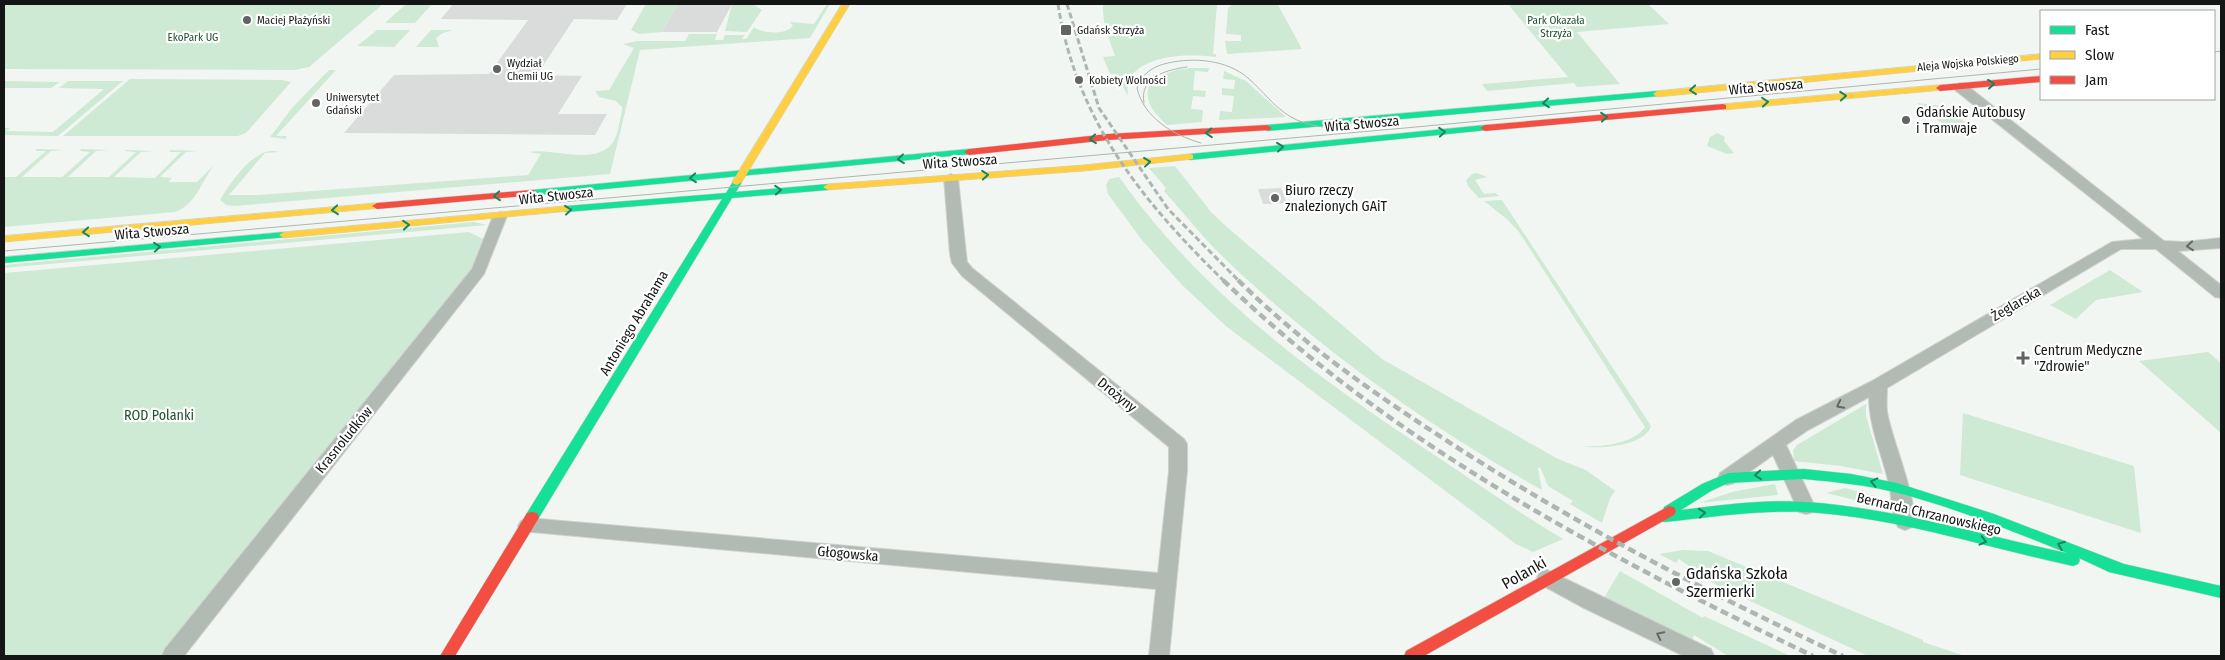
<svg xmlns="http://www.w3.org/2000/svg" width="2225" height="660" font-family="'Fira Sans Condensed',sans-serif">
<rect width="100%" height="100%" fill="#f2f6f3"/>
<path fill="#cee9d4" d="M4,4H383L309,67L295,70L4,69Z
M406,4H432L415,23H385Z
M646,4H678L662,32L639,34L631,30Z
M732,4H753L762,10L747,32L725,31Z
M827,4H830L810,38L640,50L610,174L234,206L226,205L220,200C231,182 256,144 279,152L265,153L229,195H259L528,175L541,154L529,152C555,147 609,172 618,130C619,123 622,115 622,107L616,101L599,97L595,91L609,90L634,48L623,44L637,41H685L689,34H717L715,40H723L725,35H745L742,39H746L754,27C763,34 785,35 793,26L790,22L814,24Z
M1103,4H1217L1213,54H1216V57C1188,53 1122,54 1128,96L1116,74H1110L1103,57L1115,56C1109,39 1102,22 1103,4Z
M1232,4H1291L1278,5L1302,49L1227,54L1225,41H1241V35L1226,34L1228,8Z
M1508,4H1648L1669,24L1577,32L1620,84L1577,87L1574,83L1487,91L1482,84L1568,77Z
M377,30H410L394,47L357,46Z
M431,30H453L443,33L436,38L439,47H416Z
M1190,68H1209L1208,72L1195,71L1193,90L1206,91L1205,97L1193,96L1191,109L1203,110L1202,122L1167,125C1132,94 1147,73 1190,68Z
M329,70H336L276,136H287L285,139L270,137L292,108Z
M1224,71L1246,81L1286,117L1219,120L1220,111L1232,112L1234,96L1222,95V88L1234,89L1235,80L1223,79Z
M130,79L282,80L291,82L246,133L238,136H63Z
M4,81L60,82L51,88H4Z
M68,81H123L58,136L4,135L5,128H10L6,131L53,132L104,89L59,88Z
M1917,103L1944,106L1971,127L1950,130Z
M1717,133L1725,137L1724,141L1734,153L1727,154L1707,146L1710,137Z
M37,149L64,150L51,151L22,177H62L90,152L80,151L81,149L109,150L96,151L68,177H109L136,152L125,151L126,150L154,151L141,152L114,177L155,178L181,152H169L171,150L199,151L186,152L160,177L172,178L169,182H197L215,164C202,180 196,205 175,212L4,227V177H16L46,151H35Z
M1175,166L1211,212L1228,228L1382,359L1558,459L1586,470L1615,491L1610,498L1602,523L1570,504L1573,501L1548,486L1540,467L1538,468L1542,490C1426,425 1315,346 1220,254C1200,234 1183,212 1164,191L1166,188L1149,168Z
M1477,173L1487,177L1475,180L1484,194L1495,193L1499,196L1479,198L1468,186L1466,180L1472,174Z
M1119,177C1203,295 1316,377 1436,456C1478,484 1519,513 1563,539L1533,552L1516,544L1227,327L1182,285L1141,239L1108,194L1106,185L1109,179Z
M1502,200L1651,426C1646,445 1601,450 1583,446C1603,447 1633,444 1645,427L1519,232L1508,220L1484,201Z
M474,222L487,225L4,268V265Z
M469,232L483,239L470,274L164,656H4V273Z
M2110,270L2143,292L2096,300L2076,319L2050,305Z
M2208,352L2221,363V433L2139,361Z
M1866,404V416L1883,474L1841,466L1794,461L1793,450L1797,445Z
M1963,413L2134,466L2141,533L1960,475Z
M1775,484L1778,495L1699,503L1732,492Z
M1845,488L1875,496L1855,500L1826,493Z
M1683,550L1708,551L1923,640V642L1965,656H1868L1716,585L1679,559L1676,563L1659,554Z
M1620,571L1703,618L1704,616L1790,656H1728L1694,635L1690,644L1602,601Z"/>
<path fill="#dadbdb" d="M453,4H627L617,20L574,19L537,75L582,76L558,114H607L595,135L344,133L394,75L489,74L528,20L441,19Z
M678,4H732L717,32H662Z
M1281,188L1287,203L1263,204L1258,189Z"/>
<g fill="none" stroke-linecap="round" stroke-linejoin="round">
<g stroke="#cfd1cf" stroke-width="2">
<path id="street" d="M1960,83L1965,84L2164,241L2184,242L2221,238V248L2178,251L2221,285V298L2215,297L2156,249H2121L1887,388C1887,395 1886,404 1887,411C1890,436 1922,508 1912,527L1905,530L1898,527C1892,516 1892,502 1890,489C1884,458 1869,429 1869,397L1808,430L1786,445L1815,507L1813,512L1806,514L1799,512L1773,455L1734,483L1727,485L1720,483L1718,478L1720,473L1796,420L1872,381L2112,242L2143,239L1955,90L1954,87Z
M951,174L958,178L966,254L967,262L972,268L1184,439L1187,444V471L1169,656H1149L1156,589L521,531L518,526L521,521L528,518L1158,573L1169,471V447L962,276L952,263L950,254L944,178Z
M500,212L507,216L484,274L184,656H162L165,649L472,269L493,216Z
M1547,570L1711,649L1714,656H1684L1584,608L1540,584L1537,578L1540,572Z"/>
</g>
<g stroke="#cfd1cf" stroke-width="1">
<path id="fast" d="M1657,91L1660,92V96L1267,131L1262,128L1267,125Z
M1485,125L1488,126V130L1190,160L1185,157L1190,154Z
M969,149L974,152L972,154L532,196L527,193L532,190Z
M737,179L742,182L736,192L828,184L833,187L828,190L732,198L537,521L532,522L527,521L525,517L527,513L722,199L566,212L561,209L566,206L726,193L734,180Z
M284,232L289,235L288,237L4,263V257Z
M1804,469L1851,474L1897,483L1994,514L2124,564L2221,586V598L2109,572L2079,558L2080,560L2078,564L2073,566C1984,547 1896,517 1805,512C1758,510 1711,517 1665,522L1660,521L1658,517L1663,512L1664,507L1702,484L1728,473ZM1804,479C1836,482 1867,485 1898,493C1956,508 2012,531 2067,553C1981,535 1895,508 1806,502C1765,499 1722,505 1681,510L1711,491L1728,483Z"/>
</g>
<g stroke="#cfd1cf" stroke-width="1">
<path id="slow" d="M842,4H850L742,182L737,185L734,184L732,182Z
M2041,54V59L1657,97L1653,94L1657,91Z
M1940,85L1944,88L1943,90L1723,110L1718,107L1723,104Z
M1190,154L1193,155V159L1084,171L828,190L823,187L828,184L1084,165Z
M377,203L381,204L382,206L381,208L4,242V236Z
M566,206L570,207L571,209L570,211L284,238L279,235L284,232Z"/>
</g>
<g stroke="#cfd1cf" stroke-width="1">
<path id="jam" d="M2041,76V82L1940,91L1936,88L1940,85Z
M1723,104L1726,105V109L1485,131L1480,128L1485,125Z
M1267,125L1272,128L1270,130L1108,140L969,155L964,152L969,149L1108,134Z
M532,190L535,191L537,193L535,195L377,209L372,206L377,203Z
M1669,506L1674,507L1676,511L1674,515L1424,656H1404L1406,651Z
M532,512L537,513L539,517L537,521L455,656H440L527,513Z"/>
</g>
<use href="#street" fill="#b1bbb3" fill-rule="evenodd"/>
<use href="#fast" fill="#16e098" fill-rule="evenodd"/>
<use href="#slow" fill="#ffcf43" fill-rule="evenodd"/>
<use href="#jam" fill="#f24e42" fill-rule="evenodd"/>
<path stroke="#aeb6b1" stroke-width="1" d="M2214,52L2221,51
M1144,103C1139,77 1166,70 1187,67
M1201,143C1173,135 1144,118 1137,88C1142,73 1154,66 1168,63C1195,57 1227,60 1248,78C1263,91 1274,107 1291,117C1305,125 1323,128 1339,128
M4,251L1405,128L2041,69"/>
<path stroke="#aeb6b1" stroke-width="3" stroke-dasharray="6 3" stroke-linecap="butt" d="M1058,4C1076,120 1142,201 1224,281
M1067,4L1099,108L1168,209L1239,281"/>
<path stroke="#aeb6b1" stroke-width="4.5" stroke-dasharray="8 4.5" stroke-linecap="butt" d="M1223,280C1391,443 1604,555 1813,656
M1238,280C1296,338 1366,388 1435,433C1565,519 1702,590 1843,656"/>
</g>
<defs><path id="oneway-chevron" d="M-2-3.5L2.5 0L-2 3.5" fill="none" stroke-width="1.6" stroke-linecap="round" stroke-linejoin="round" transform="scale(1.25)"/></defs>
<g stroke="#15855d">
<use href="#oneway-chevron" transform="translate(1991 84) rotate(-6)"/>
<use href="#oneway-chevron" transform="translate(1693 90) rotate(175)"/>
<use href="#oneway-chevron" transform="translate(1843 96) rotate(-4)"/>
<use href="#oneway-chevron" transform="translate(1765 102) rotate(-5)"/>
<use href="#oneway-chevron" transform="translate(1546 103) rotate(175)"/>
<use href="#oneway-chevron" transform="translate(1604 117) rotate(-5)"/>
<use href="#oneway-chevron" transform="translate(1442 132) rotate(-5)"/>
<use href="#oneway-chevron" transform="translate(1209 133) rotate(176)"/>
<use href="#oneway-chevron" transform="translate(1093 139) rotate(174)"/>
<use href="#oneway-chevron" transform="translate(1280 147) rotate(-6)"/>
<use href="#oneway-chevron" transform="translate(901 159) rotate(174)"/>
<use href="#oneway-chevron" transform="translate(1147 162) rotate(-6)"/>
<use href="#oneway-chevron" transform="translate(985 175) rotate(-4)"/>
<use href="#oneway-chevron" transform="translate(693 178) rotate(175)"/>
<use href="#oneway-chevron" transform="translate(778 190) rotate(-4)"/>
<use href="#oneway-chevron" transform="translate(497 196) rotate(175)"/>
<use href="#oneway-chevron" transform="translate(335 210) rotate(175)"/>
<use href="#oneway-chevron" transform="translate(568 210) rotate(-6)"/>
<use href="#oneway-chevron" transform="translate(406 225) rotate(-5)"/>
<use href="#oneway-chevron" transform="translate(86 232) rotate(175)"/>
<use href="#oneway-chevron" transform="translate(157 247) rotate(-5)"/>
<use href="#oneway-chevron" transform="translate(1758 475) rotate(175)"/>
<use href="#oneway-chevron" transform="translate(1874 482) rotate(-167)"/>
<use href="#oneway-chevron" transform="translate(1702 513) rotate(-6)"/>
<use href="#oneway-chevron" transform="translate(1983 541) rotate(14)"/>
<use href="#oneway-chevron" transform="translate(2061 545) rotate(-159)"/>
</g>
<g stroke="#626864">
<use href="#oneway-chevron" transform="translate(2190 246) rotate(175)"/>
<use href="#oneway-chevron" transform="translate(1840 405) rotate(153)"/>
<use href="#oneway-chevron" transform="translate(1660 635) rotate(-154)"/>
</g>
<g fill="#626463" stroke="#fff" stroke-width="2">
<circle cx="247" cy="20" r="5"/>
<rect x="1060" y="24" width="12" height="12" rx="2.5"/>
<circle cx="497" cy="69" r="5"/>
<circle cx="1079" cy="80" r="5"/>
<circle cx="316" cy="103" r="5"/>
<circle cx="1906" cy="120" r="5"/>
<circle cx="1275" cy="198" r="5"/>
<path d="M2020.5 350.5h5v5h5v5h-5v5h-5v-5h-5v-5h5z"/>
<circle cx="1676" cy="582" r="5"/>
</g>
<g text-anchor="middle" dominant-baseline="central" stroke-width="4.5" stroke-linejoin="round" paint-order="stroke">
<g font-size="11" fill="#141615" stroke="#fff" text-anchor="start">
<text x="257" y="20">Maciej Płażyński</text>
<text x="1077" y="30">Gdańsk Strzyża</text>
<text x="507" y="63">Wydział<tspan x="507" dy="13">Chemii UG</tspan></text>
<text x="1089" y="80">Kobiety Wolności</text>
<text x="326" y="97">Uniwersytet<tspan x="326" dy="13">Gdański</tspan></text>
</g>
<g font-size="11" fill="#1e512f" stroke="#fff">
<text x="1556" y="20">Park Okazała<tspan x="1556" dy="13">Strzyża</tspan></text>
<text x="193" y="37">EkoPark UG</text>
</g>
<g font-size="11" fill="#141615" stroke="#fff">
<text transform="translate(1968 63) rotate(-5)">Aleja Wojska Polskiego</text>
</g>
<g font-size="14" fill="#141615" stroke="#fff">
<text transform="translate(1766 87) rotate(-5)">Wita Stwosza</text>
<text transform="translate(1362 124) rotate(-5)">Wita Stwosza</text>
<text transform="translate(960 162) rotate(-4)">Wita Stwosza</text>
<text transform="translate(556 196) rotate(-6)">Wita Stwosza</text>
<text transform="translate(152 232) rotate(-5)">Wita Stwosza</text>
<text transform="translate(2016 304) rotate(-30)">Żeglarska</text>
<text transform="translate(634 323) rotate(-59)">Antoniego Abrahama</text>
<text transform="translate(1117 395) rotate(39)">Drożyny</text>
<text transform="translate(344 440) rotate(-51)">Krasnoludków</text>
<text transform="translate(1929 514) rotate(13)">Bernarda Chrzanowskiego</text>
<text transform="translate(848 554) rotate(5)">Głogowska</text>
</g>
<g font-size="14" fill="#141615" stroke="#fff" text-anchor="start">
<text x="1916" y="112">Gdańskie Autobusy<tspan x="1916" dy="16">i Tramwaje</tspan></text>
<text x="1285" y="190">Biuro rzeczy<tspan x="1285" dy="16">znalezionych GAiT</tspan></text>
<text x="2034" y="350">Centrum Medyczne<tspan x="2034" dy="16">"Zdrowie"</tspan></text>
</g>
<g font-size="14" fill="#1e512f" stroke="#fff">
<text x="159" y="415">ROD Polanki</text>
</g>
<g font-size="16" fill="#141615" stroke="#fff">
<text transform="translate(1524 573) rotate(-30)">Polanki</text>
</g>
<g font-size="16" fill="#141615" stroke="#fff" text-anchor="start">
<text x="1686" y="573">Gdańska Szkoła<tspan x="1686" dy="18">Szermierki</tspan></text>
</g>
</g>
<rect width="2225" height="660" fill="none" stroke="#141615" stroke-width="10"/>
<rect x="2040" y="10" width="175" height="90" fill="#ffffff" stroke="#a1a2a1"/>
<rect x="2050" y="26" width="25" height="8" fill="#16e098" stroke="#a1a2a1"/>
<text x="2085" y="35" font-size="15" fill="#141615">Fast</text>
<rect x="2050" y="51" width="25" height="8" fill="#ffcf43" stroke="#a1a2a1"/>
<text x="2085" y="60" font-size="15" fill="#141615">Slow</text>
<rect x="2050" y="76" width="25" height="8" fill="#f24e42" stroke="#a1a2a1"/>
<text x="2085" y="85" font-size="15" fill="#141615">Jam</text>
</svg>
